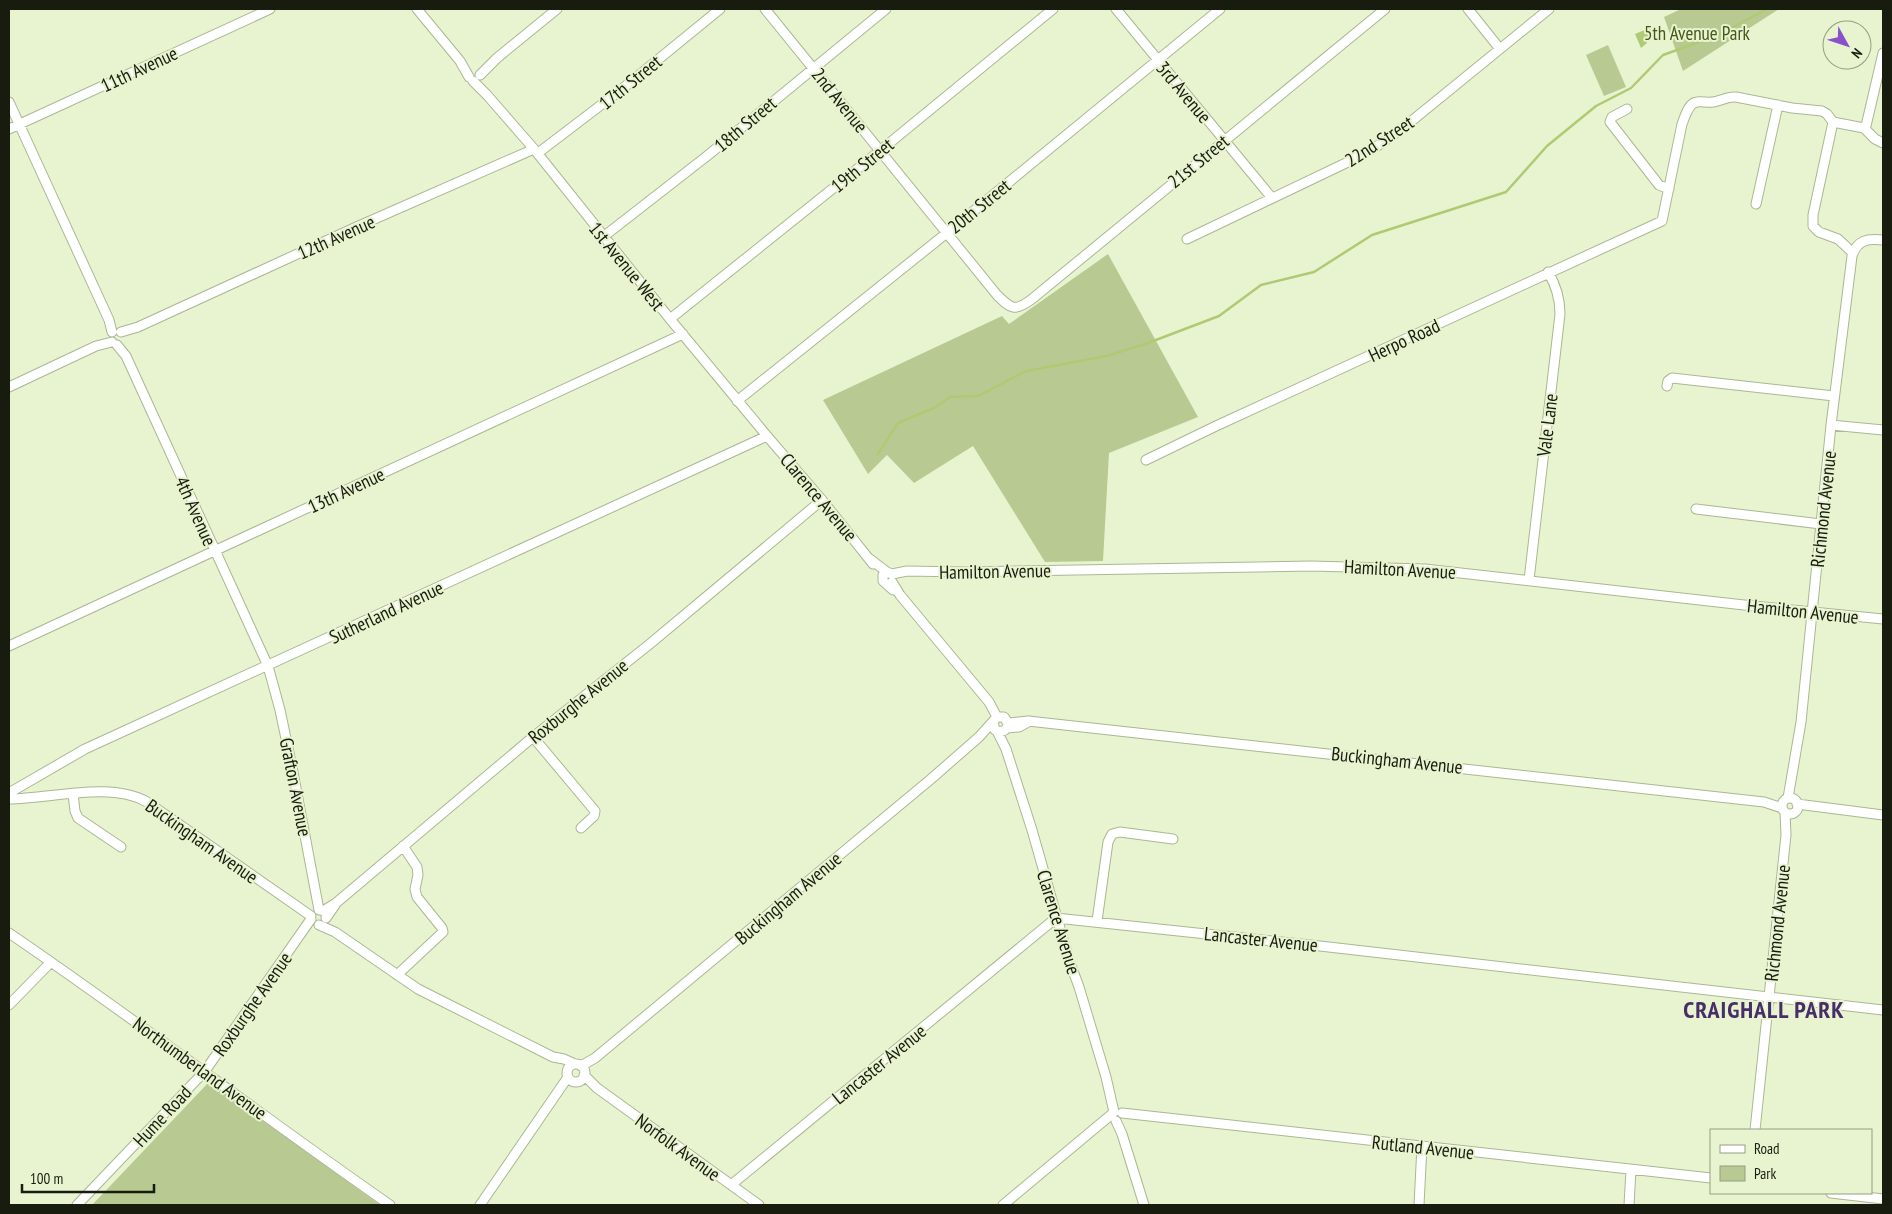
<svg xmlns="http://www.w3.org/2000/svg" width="1892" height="1214" font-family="'PT Sans Narrow',sans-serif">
<rect width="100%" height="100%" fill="#e8f4d0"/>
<path fill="#b8ca91" d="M1681,9H1779L1683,71L1664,17Z
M1608,45L1626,87L1604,96L1586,55Z
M1108,254L1198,417L1109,453L1103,561L1045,562L973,446L914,483L887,455L868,474L823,400L1002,316L1009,324Z
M209,1082L380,1205H92Z"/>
<path fill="#b0ca74" d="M1654,26L1658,35L1646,40L1647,43L1641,48L1635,34Z"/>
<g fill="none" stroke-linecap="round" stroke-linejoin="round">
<path stroke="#b0ca74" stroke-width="2.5" d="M878,454L898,423L934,408L950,397L978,396L1026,371L1107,356L1148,343L1219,316L1261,285L1314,272L1372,235L1506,192L1547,146L1596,106L1631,88L1663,55L1716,36L1767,9"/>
<g stroke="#abb794" stroke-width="11">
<path id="street" d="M417,9L460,61L469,77
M765,9L997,295C1011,309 1015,312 1032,299L1385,9
M1116,9L1272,198
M1468,9L1500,49
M480,75L497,58L557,9
M473,81L487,95L534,149L670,319L767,436L822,500L873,564
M9,102L109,320L112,332
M1627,109L1612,117L1610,122L1659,185L1669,189
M1833,122L1813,215V226L1819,232L1838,239L1853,253
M1864,128L1875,139L1883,143
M9,129L270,9
M538,153L622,89L720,9
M1756,204L1778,105
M603,237L707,156L886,9
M1187,239L1348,162L1376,147L1403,128L1549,9
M670,319L881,150L1053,9
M121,332L138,327L354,228L534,149
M117,345L126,356L268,666L280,710L292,767L319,910
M1667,386L1668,381L1672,378L1834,396
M9,387L96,346L112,342
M737,401L948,232L1220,9
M1831,425L1883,430
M1146,460L1216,426L1662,221L1682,124C1685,117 1688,103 1697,102C1702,101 1708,103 1713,102C1721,101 1728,96 1736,97L1792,108L1822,111L1827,114L1833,122L1864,128L1866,126L1883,53
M1696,509L1821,524
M870,559L887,572L892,574L907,571L965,572L1311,566L1425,569L1744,605L1883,619
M883,575V581L893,590
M1529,580L1560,314C1560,299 1556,285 1548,272
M892,582L900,595L989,702L997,717
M9,646L683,334
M1009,723L1028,721L1764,802L1782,808
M1007,728L1019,727L1030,721
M997,731L1006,749L1032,830L1069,960L1079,987L1106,1077L1114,1112
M533,737L595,811L594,816L581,828
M9,793L85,749L767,436
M73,794L75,811L78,818L121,847
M1788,798L1801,722L1831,425L1852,256C1857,240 1868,238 1883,240
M1782 806a8 8 0 1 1 16 0a8 8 0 1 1-16 0Z
M9,799C51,799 110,781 147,802L311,916
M1797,804L1883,815
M323,911L336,903L533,737L651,643L822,500
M326,918L335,905
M1097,921L1108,842L1112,834L1120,832L1173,839
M319,925L335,932L418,989L553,1057L564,1059L575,1064
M9,933C138,1021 262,1116 390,1205
M397,975L443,932L442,928L417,897L415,889L418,875L417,867L403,846
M9,1005L51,962
M567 1073a9 9 0 1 1 18 0a9 9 0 1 1-18 0Z
M581,1066L595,1058L931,779L979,737L997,717H1004L1009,725L1005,730L1000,732L995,730L993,722
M584,1075L597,1088L759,1205
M1122,1113L1711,1178
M1116,1121L1122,1134L1144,1205
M1755,1130L1786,835L1785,812
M731,1185L1056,918L1320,946L1883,1010
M1831,1193L1883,1199
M77,1205L205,1071L311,919
M480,1205L568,1077
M1003,1205L1112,1114
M1419,1205L1422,1146
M1629,1205L1631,1170"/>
</g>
<use href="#street" stroke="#fff" stroke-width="9"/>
</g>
<g text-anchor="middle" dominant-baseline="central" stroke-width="4" stroke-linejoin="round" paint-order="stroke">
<g font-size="19" fill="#47571a" stroke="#e8f4d0">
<text x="1697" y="33">5th Avenue Park</text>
</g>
<g font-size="19" fill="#181c0f" stroke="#e8f4d0">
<text transform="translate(139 69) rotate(-25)">11th Avenue</text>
<text transform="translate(630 82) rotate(-39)">17th Street</text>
<text transform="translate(1184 92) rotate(50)">3rd Avenue</text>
<text transform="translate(840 100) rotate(51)">2nd Avenue</text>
<text transform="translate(745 124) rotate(-40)">18th Street</text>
<text transform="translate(1379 141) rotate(-33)">22nd Street</text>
<text transform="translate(1198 161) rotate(-39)">21st Street</text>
<text transform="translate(862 165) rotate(-39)">19th Street</text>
<text transform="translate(979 206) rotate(-39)">20th Street</text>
<text transform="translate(336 237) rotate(-24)">12th Avenue</text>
<text transform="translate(627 266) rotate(51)">1st Avenue West</text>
<text transform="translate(1404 340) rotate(-25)">Herpo Road</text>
<text transform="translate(1547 425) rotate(-83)">Vale Lane</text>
<text transform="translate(346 490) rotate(-25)">13th Avenue</text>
<text transform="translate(819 497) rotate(50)">Clarence Avenue</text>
<text transform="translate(1823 509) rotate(-84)">Richmond Avenue</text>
<text transform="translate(196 511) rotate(66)">4th Avenue</text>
<text transform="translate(1400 569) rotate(3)">Hamilton Avenue</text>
<text transform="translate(995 571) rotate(-1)">Hamilton Avenue</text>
<text transform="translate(1803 611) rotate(6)">Hamilton Avenue</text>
<text transform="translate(386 612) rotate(-25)">Sutherland Avenue</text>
<text transform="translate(578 701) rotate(-39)">Roxburghe Avenue</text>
<text transform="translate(1397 760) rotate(6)">Buckingham Avenue</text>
<text transform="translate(296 787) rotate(79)">Grafton Avenue</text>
<text transform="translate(202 841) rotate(35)">Buckingham Avenue</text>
<text transform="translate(788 898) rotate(-40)">Buckingham Avenue</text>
<text transform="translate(1059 922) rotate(73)">Clarence Avenue</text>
<text transform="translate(1777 923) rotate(-84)">Richmond Avenue</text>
<text transform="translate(1261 939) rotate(6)">Lancaster Avenue</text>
<text transform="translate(252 1004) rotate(-55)">Roxburghe Avenue</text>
<text transform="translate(879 1064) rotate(-39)">Lancaster Avenue</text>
<text transform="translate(200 1068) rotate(36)">Northumberland Avenue</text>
<text transform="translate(162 1116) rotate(-47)">Hume Road</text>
<text transform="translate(678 1147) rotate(36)">Norfolk Avenue</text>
<text transform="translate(1423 1147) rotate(6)">Rutland Avenue</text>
</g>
<g font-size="24" font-weight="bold" letter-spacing="1" fill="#482e69" stroke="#e8f4d0">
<text x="1764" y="1009">CRAIGHALL PARK</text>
</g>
</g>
<rect width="1892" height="1214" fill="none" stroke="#181c0f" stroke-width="20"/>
<rect x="1710" y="1129" width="162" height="65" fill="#e8f4d0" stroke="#959e83"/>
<rect x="1720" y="1145" width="25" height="8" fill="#ffffff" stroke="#959e83"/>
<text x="1754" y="1154" font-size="15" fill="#181c0f">Road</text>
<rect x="1720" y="1166" width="25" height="15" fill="#b8ca91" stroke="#959e83"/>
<text x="1754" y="1179" font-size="15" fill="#181c0f">Park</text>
<g transform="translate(1847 45) rotate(130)"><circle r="24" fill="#e8f4d0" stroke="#959e83"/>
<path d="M0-4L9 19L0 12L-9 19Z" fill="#8952ca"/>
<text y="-8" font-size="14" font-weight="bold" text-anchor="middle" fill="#181c0f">N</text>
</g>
<path d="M22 1184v8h132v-8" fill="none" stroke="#181c0f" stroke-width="2.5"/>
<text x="30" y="1184" font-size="15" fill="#181c0f" stroke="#e8f4d0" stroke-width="4" paint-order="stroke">100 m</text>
</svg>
